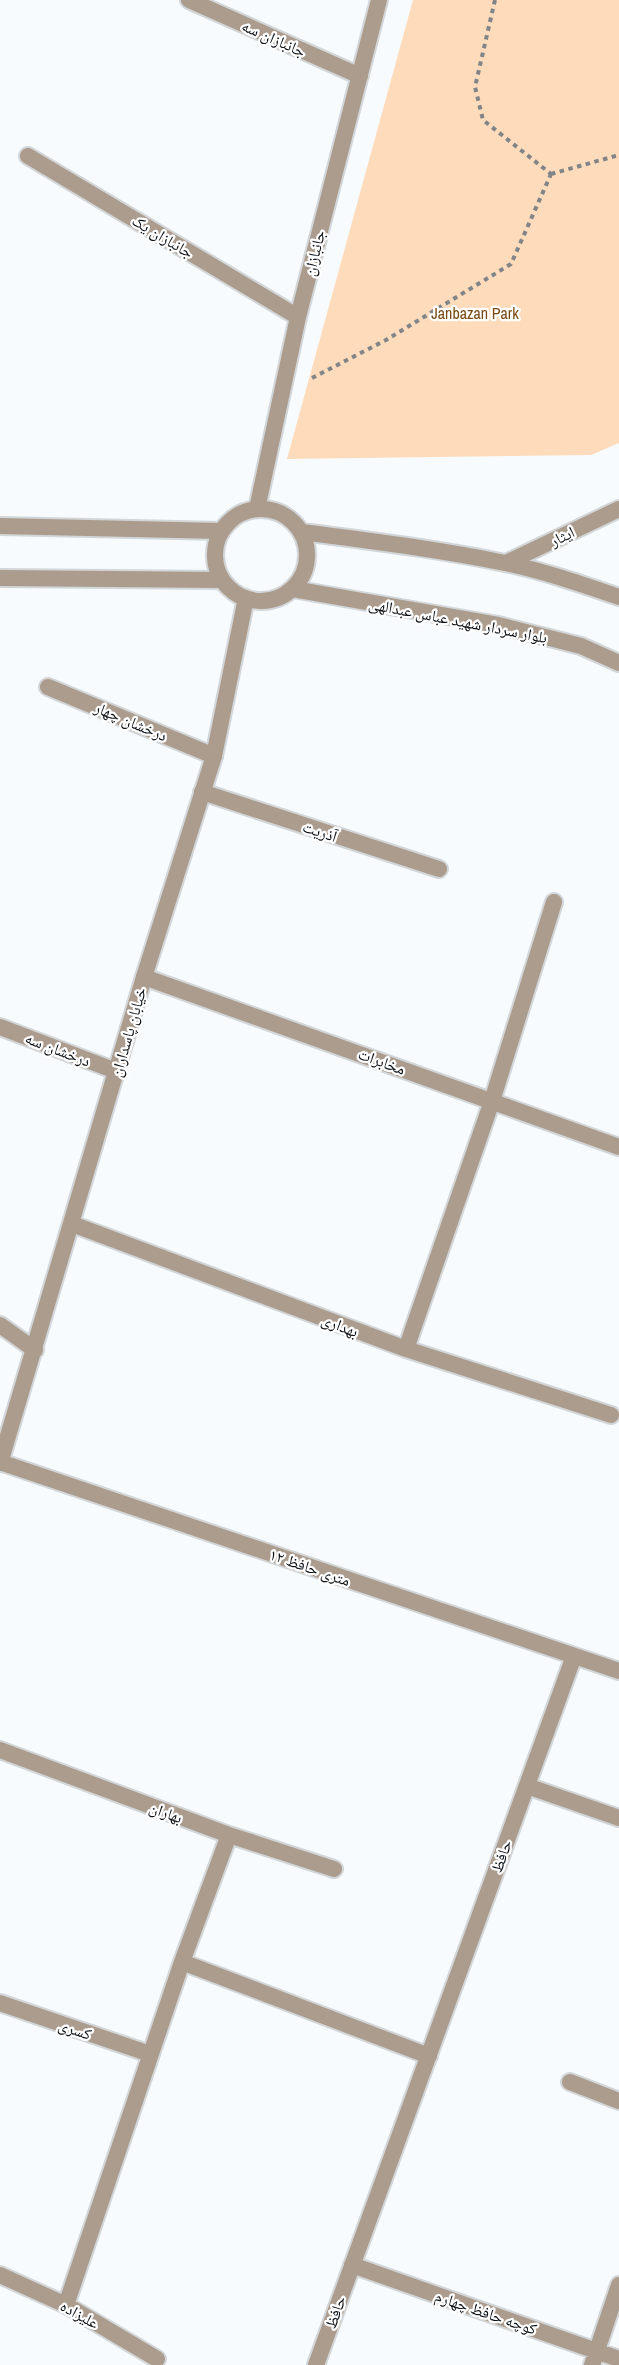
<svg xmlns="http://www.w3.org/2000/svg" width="619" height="2365" font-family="'Archivo Narrow','Noto Naskh Arabic',sans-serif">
<rect width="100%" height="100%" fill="#f8fbfd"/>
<path fill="#fddbbb" d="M413,0H619V443L591,455L287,459Z"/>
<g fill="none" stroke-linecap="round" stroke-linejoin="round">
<g stroke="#d2d6d8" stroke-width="20">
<path id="service" d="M0,1027L116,1071
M72,1224L406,1349L611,1415
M406,1349L492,1101L554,902"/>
</g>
<g stroke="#d2d6d8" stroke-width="20">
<path id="minor" d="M189,0L360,76
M28,156L298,317
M257,509L298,317L379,0
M506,563L619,509
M48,687L214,756
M202,792L439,869
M144,977L619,1147
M0,1325L35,1350
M0,1462L619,1671
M0,1750L229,1835L334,1869
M527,1786L619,1818
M182,1962L429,2056
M0,2003L150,2054
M570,2082L619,2101
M352,2265L619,2359
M0,2275L66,2305L157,2359
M66,2305L182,1962L229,1835
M316,2365L574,1656
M592,2365L619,2285"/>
</g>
<g stroke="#d2d6d8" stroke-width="20">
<path id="tertiary" d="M215 555a46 46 0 1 1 92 0a46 46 0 1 1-92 0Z
M0,526L221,531
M302,532C370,541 438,549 505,563C544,571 581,584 619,597
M0,578L222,580
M293,589L498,625L581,646L619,663
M0,1463L144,977L214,756L246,598"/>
</g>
<path stroke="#818588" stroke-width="4" stroke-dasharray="4.5 4.5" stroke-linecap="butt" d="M495,0L475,87L483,120L551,174
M551,174L619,155
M312,378L386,340L511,264L551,174"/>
<use href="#service" stroke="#ab9c8d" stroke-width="16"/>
<use href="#minor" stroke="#ab9c8d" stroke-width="16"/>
<use href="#tertiary" stroke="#ab9c8d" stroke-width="16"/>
</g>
<g text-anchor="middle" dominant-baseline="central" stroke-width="4.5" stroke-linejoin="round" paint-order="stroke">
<g font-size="16" fill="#0d1115" stroke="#fff">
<text transform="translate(274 38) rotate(24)">جانبازان سه</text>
<text transform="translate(163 236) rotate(31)">جانبازان یک</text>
<text transform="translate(314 253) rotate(-76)">جانبازان</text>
<text transform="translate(562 536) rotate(-26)">ایثار</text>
<text transform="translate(458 620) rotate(11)">بلوار سردار شهید عباس عبدالهی</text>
<text transform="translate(131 721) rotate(23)">درخشان چهار</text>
<text transform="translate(320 831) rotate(18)">آذریت</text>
<text transform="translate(128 1032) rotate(-74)">خیابان پاسداران</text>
<text transform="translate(58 1049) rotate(21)">درخشان سه</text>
<text transform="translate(382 1061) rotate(20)">مخابرات</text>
<text transform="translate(340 1325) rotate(21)">بهداری</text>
<text transform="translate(310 1567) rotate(19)">۱۲ متری حافظ</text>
<text transform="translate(166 1812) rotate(20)">بهاران</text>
<text transform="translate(501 1856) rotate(-70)">حافظ</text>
<text transform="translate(75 2029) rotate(19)">کسری</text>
<text transform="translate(335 2312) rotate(-70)">حافظ</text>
<text transform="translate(486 2312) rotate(19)">کوچه حافظ چهارم</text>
<text transform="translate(80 2314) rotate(29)">علیزاده</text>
</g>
<g font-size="16" fill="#794b14" stroke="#fff">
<text x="475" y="313">Janbazan Park</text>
</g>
</g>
</svg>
